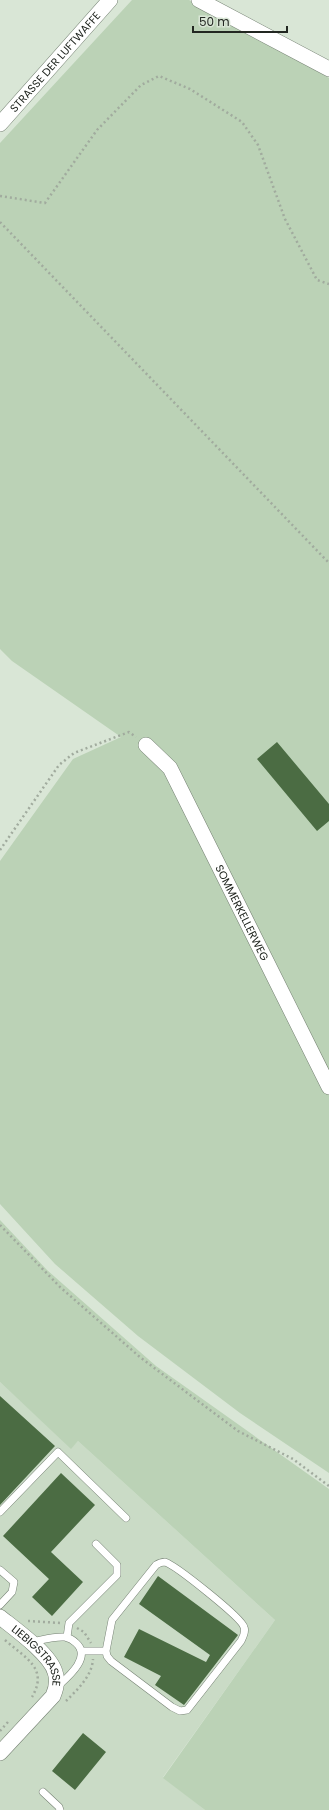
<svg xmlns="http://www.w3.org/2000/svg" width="329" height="1810" font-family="Poppins,sans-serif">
<rect width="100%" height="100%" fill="#d9e6d6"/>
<path fill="#cadbc6" d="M0,1382L71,1448L78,1441L275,1620L163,1777L205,1810H0Z"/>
<path fill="#bbd2b6" d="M132,0H189L329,78V1473L240,1413L138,1336L55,1264L0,1204V861L73,759L121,737L12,661L0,649V143Z
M0,1220L47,1270L156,1366L329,1489V1810H205L163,1778L275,1620L78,1441L71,1449L0,1382Z"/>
<path fill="#4b6c43" d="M277,742L329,804V821L317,831L257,759Z
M0,1396L55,1446L0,1505Z
M61,1473L95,1505L51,1552L83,1582L52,1616L32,1597L49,1579L3,1536Z
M158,1576L238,1635L184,1705L155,1685L161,1676L124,1657L139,1629L206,1662L210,1655L139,1604Z
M83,1733L106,1752L75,1790L52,1771Z"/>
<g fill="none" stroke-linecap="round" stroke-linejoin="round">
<g stroke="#758173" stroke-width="8">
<path id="service" d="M0,1512L58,1452L126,1518
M0,1570L14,1582L12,1592L0,1605
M67,1637L69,1623L117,1575V1565L96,1544
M31,1642C42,1640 54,1636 65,1637C70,1638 73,1640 76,1643C92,1657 68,1677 58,1686
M81,1651H106L112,1620L156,1565C159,1563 162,1562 165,1562C175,1565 241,1617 244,1627C246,1632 243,1637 241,1641L187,1710L180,1711L172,1707L111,1661L107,1656L106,1651
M43,1792L59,1807L60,1810"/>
</g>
<g stroke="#758173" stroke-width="16">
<g id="minor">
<path d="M199,0L329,69"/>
<path id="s1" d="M0,124L110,0"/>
<path id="s2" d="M146,745L170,768L329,1087"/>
<path id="s3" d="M0,1617C15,1629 50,1654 55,1672C58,1680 56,1689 53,1696L0,1753"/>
</g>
</g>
<path stroke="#a1ab9e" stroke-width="2.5" stroke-dasharray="2 3" stroke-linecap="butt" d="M0,196L45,203L97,130L141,85L159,76L190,89L242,122L258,145L285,219L317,280L329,284
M0,222L329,563
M0,850L59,765L74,753L129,732L136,737
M0,1225L60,1287L141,1358L238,1431L293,1459L329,1486
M28,1621L61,1623
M77,1628L84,1632L91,1643
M5,1640C25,1658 49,1668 32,1697
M66,1701C78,1689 92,1676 93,1659
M0,1731L8,1722"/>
<use href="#service" stroke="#fff" stroke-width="7"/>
<use href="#minor" stroke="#fff" stroke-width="15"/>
</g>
<g text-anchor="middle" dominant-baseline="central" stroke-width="4" stroke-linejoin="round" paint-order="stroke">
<g font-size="11" fill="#222721" stroke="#d9e6d6">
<text stroke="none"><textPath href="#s1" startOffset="83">STRASSE DER LUFTWAFFE</textPath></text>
<text stroke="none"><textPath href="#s2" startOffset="195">SOMMERKELLERWEG</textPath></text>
<text stroke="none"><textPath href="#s3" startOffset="55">LIEBIGSTRASSE</textPath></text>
</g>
</g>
<path d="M193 26v6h94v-6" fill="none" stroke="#222721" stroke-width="2"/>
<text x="199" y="26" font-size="12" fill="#222721" stroke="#d9e6d6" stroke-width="3" paint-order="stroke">50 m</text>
</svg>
